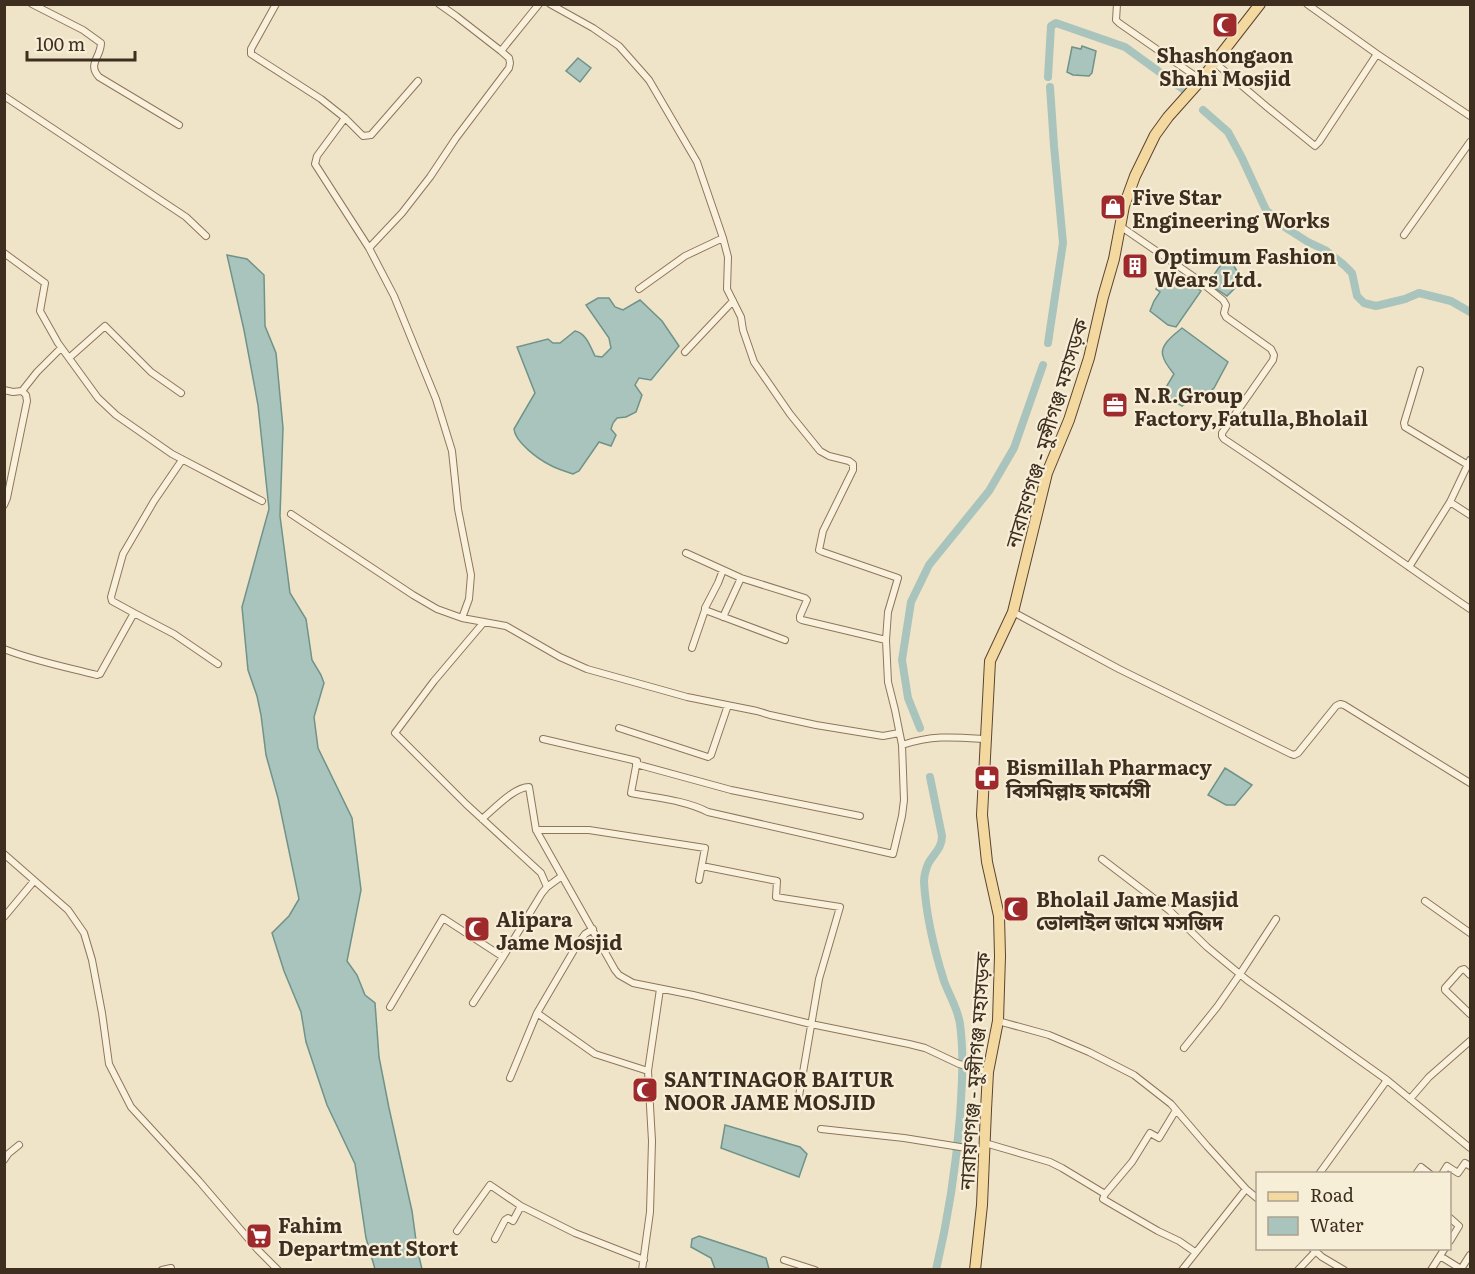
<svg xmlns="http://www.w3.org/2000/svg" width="1475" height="1274" font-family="Literata,'Noto Sans Bengali',serif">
<rect width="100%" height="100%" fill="#f0e4c8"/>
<path fill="#a9c4bc" stroke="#6f938a" stroke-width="1.5" d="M1082,46L1096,51L1092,73L1089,76L1073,75L1067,72L1072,47L1081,49Z
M578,58L591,68L580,82L566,71Z
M227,255L247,259L264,275L265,326L276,353L283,428L280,516L290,593L306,619L312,660L321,675L324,683L314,717L318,748L352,818L361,890L347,961L357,975L365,995L375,1003L379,1057L389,1108L412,1211L417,1248L422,1269H375L366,1238L355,1164L327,1105L306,1042L301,1012L284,971L272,933L289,916L299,899L278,798L266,755L261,715L257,696L248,670L242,607L269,509L258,405L244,330Z
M1224,261H1228L1234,266L1241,278L1238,285L1227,296L1212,286C1210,277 1219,268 1224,261Z
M1177,274L1201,291L1176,327L1168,325L1150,311L1154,301L1160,292L1156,289L1162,281H1173Z
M598,298H609L615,307L623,310L640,300L662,321L679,346L651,380L639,378L635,385L642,395L636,412L626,417L617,418L613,423L611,429L616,435L611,446L599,442L579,471L573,474C565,471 557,469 550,465C538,459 515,442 514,429L535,393L517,347L548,339L553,343H560L575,331C586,333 590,346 595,356L602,357L611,348L609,338L586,305Z
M1182,328L1228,362L1214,388L1207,394L1198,398H1193L1182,406L1162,394L1174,374C1170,369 1164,362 1163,356C1159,345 1175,334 1182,328Z
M1225,768L1252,785L1235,805H1226L1208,795Z
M725,1125L800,1147L807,1154L799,1177L721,1148Z
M699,1236L766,1258L769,1269H715L711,1258L691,1247L692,1239Z"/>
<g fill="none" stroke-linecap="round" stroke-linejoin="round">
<path stroke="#a9c4bc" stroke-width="8" d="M1048,77L1051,26L1056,23L1125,47L1187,92
M1203,110L1228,132L1242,158L1266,210L1283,226L1308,242L1325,250L1344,265L1352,273L1357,296L1364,303L1376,306L1405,299L1419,293L1451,301L1470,312
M1048,343L1063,243L1054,146L1050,87
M920,728L908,698L902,660L911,602L929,565L989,491L1014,448L1043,365
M930,777L942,836C942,849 933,854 928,864C926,869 924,877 924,882C926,916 934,949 944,981C949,995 958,1009 960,1024C964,1054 962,1085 960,1116C956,1168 948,1219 936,1270"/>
<g stroke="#8d765c" stroke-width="8">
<path id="minor" d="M32,4L83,30L101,43C101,57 87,64 99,77L179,125
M276,4L251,49V54L321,99L345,118L363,136L371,135L418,81
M1117,4L1116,20L1119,23L1201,80
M1307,4L1377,54L1470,116
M501,51L539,4
M1214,62L1267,107L1315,146L1319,142L1377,54
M4,96L186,217L206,236
M345,118L317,156L315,164L369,248L394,296L436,399L452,451L458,509L471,575L469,599L462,618
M1120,226L1197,279L1223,300L1226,305L1224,313L1226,317L1271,349L1274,355L1273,360L1222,433V436L1224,439C1307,494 1388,553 1470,609
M1404,235L1470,142
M369,248L402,213L430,177L456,138L509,68L510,63L509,58L501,51L456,16L439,4
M4,253L45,283L40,311L58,343L98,398L116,415L172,454L262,501
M639,289L685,256L723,238
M685,352L733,301
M69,358L105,326L151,372L181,393
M1420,370L1404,423L1405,427L1468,465
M4,390L13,392L22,391L37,372L61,348
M1450,502L1470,515
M4,505L7,498L27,401L26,395L22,391
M291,514L413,595L437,609L462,618L506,626L560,657L587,669L687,697L757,711L770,715L816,725L883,736L899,733
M686,553L741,578L805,598L807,600L800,616V619L802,620L886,640
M1409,567L1450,502L1470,460
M723,570L718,583L705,608V610L785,640
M1013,612L1119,669L1291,754L1294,755L1298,753L1336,706L1340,704L1344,705L1470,783
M134,613L174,634L218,664
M723,617L741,578
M484,622L434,681L395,733L466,804L541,873L547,887
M692,648L705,610
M4,649C34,661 66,667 97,675L100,674L134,613L112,601L111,597L123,554L154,501L182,460
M619,728L708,757L711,755L728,705
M543,739L637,761L631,793C656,798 685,800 708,812L893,854L902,816L904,800L902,745L895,710L888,682L886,640L888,612L898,578L823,552L819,550L823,531L853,470V464L849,461L829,456L820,451L790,414L754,362L743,330L741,317L727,289L728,257L723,238L697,162L649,80L619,46L593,28L550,4
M902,745C933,735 953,737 985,739
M636,764L731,790L860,816
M482,819C494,809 514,787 529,787L536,830L615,970L619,975L633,983L693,995L811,1024L909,1044L925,1048L959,1064L988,1072
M536,830H589L705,848L699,880
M4,854L68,910L84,933L92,960L102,1013L109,1064L131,1107L199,1181L258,1250L278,1270
M1102,859L1169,910L1207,947L1247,980L1387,1080L1470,1148
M702,866L777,881L776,897L840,907L819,979L799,1096
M1425,901L1470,933
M4,917L34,881
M1470,975L1464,969L1461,970L1445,988V990L1470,1014
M473,1003L503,957
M390,1007L443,918L503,957L542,893L547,887L562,876
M537,1013L595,1054L648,1071
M998,1021L1049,1035L1089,1052L1134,1075L1171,1104L1207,1146L1246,1189L1258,1199
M1184,1048L1217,1007L1240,974L1276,919
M510,1078L537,1013L577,945L585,934L593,929
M1410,1099L1429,1077L1470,1041
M821,1129L904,1138L985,1151
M985,1143L1050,1162L1062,1168L1105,1194L1132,1162L1150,1133L1159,1138L1176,1110
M4,1160L8,1154L19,1145
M1319,1174L1387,1080
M1416,1174L1421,1167L1430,1174
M1442,1174L1447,1166L1458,1173L1465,1163L1470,1166
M1105,1194L1103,1199L1108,1202L1158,1231L1179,1241L1195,1252
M1450,1218L1459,1226L1450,1241
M457,1231L490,1185L521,1206L575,1233L644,1260
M495,1239L505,1220L508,1218L513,1221L521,1206
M1312,1248L1322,1257L1344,1270
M1440,1256L1461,1269L1470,1255
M784,1260L815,1270
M162,1270L171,1268
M642,1270L650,1212L652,1141L648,1071L660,989
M1182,1270L1246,1189
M1298,1270L1315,1252
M1431,1270L1445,1248"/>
</g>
<g stroke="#5b4430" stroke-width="12">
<path id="primary" d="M975,1270L982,1205L986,1110L988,1072L998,1021L1000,956L999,916L987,862L982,815L990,661L1013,612L1047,473L1069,420L1089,358L1103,297L1114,259L1124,206L1135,176L1155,135L1168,117L1201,80L1260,4"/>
</g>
<use href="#minor" stroke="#faf1dc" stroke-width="6"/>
<use href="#primary" stroke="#f3d9a0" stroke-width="10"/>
</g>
<defs>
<g id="mosque-square" transform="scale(1.35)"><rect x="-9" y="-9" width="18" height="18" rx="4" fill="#9e2a2b" stroke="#f7eed8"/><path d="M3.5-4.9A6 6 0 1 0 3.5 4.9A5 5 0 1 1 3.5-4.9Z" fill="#fff"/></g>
<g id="shop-square" transform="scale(1.35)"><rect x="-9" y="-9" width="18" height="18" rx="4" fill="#9e2a2b" stroke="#f7eed8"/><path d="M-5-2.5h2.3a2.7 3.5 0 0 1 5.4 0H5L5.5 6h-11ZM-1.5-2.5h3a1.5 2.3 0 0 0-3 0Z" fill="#fff"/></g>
<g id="building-square" transform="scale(1.35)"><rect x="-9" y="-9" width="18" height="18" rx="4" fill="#9e2a2b" stroke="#f7eed8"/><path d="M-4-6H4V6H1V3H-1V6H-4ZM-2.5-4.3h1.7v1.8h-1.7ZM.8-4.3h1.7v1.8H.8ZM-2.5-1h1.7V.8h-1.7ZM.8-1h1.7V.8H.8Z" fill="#fff"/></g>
<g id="office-square" transform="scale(1.35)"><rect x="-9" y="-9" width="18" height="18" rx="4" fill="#9e2a2b" stroke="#f7eed8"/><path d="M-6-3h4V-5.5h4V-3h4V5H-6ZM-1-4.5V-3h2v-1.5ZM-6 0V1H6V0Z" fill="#fff"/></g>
<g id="pharmacy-square" transform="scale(1.35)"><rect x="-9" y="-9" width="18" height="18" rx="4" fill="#9e2a2b" stroke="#f7eed8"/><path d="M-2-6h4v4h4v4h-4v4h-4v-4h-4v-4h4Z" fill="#fff"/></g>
<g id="supermarket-square" transform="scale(1.35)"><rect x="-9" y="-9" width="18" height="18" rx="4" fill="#9e2a2b" stroke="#f7eed8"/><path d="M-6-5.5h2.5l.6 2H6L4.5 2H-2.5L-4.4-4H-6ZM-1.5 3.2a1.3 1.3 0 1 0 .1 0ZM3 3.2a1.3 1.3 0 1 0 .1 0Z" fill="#fff"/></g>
</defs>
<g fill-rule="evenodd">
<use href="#mosque-square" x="1225" y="25"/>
<use href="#shop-square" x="1113" y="207"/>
<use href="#building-square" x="1135" y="266"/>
<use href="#office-square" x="1115" y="405"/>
<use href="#pharmacy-square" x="987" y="778"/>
<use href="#mosque-square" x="1016" y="909"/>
<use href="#mosque-square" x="477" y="929"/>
<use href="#mosque-square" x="645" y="1090"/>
<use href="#supermarket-square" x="259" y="1236"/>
</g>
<g text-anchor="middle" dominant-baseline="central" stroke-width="4.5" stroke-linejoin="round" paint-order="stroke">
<g font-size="20" font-weight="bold" fill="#3d2e20" stroke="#f7eed8" text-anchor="start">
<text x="1225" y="54" text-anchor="middle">Shashongaon<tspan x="1225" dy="23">Shahi Mosjid</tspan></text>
<text x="1132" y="196">Five Star<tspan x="1132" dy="23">Engineering Works</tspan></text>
<text x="1154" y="255">Optimum Fashion<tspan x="1154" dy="23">Wears Ltd.</tspan></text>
<text x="1134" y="394">N.R.Group<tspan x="1134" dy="23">Factory,Fatulla,Bholail</tspan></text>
<text x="1006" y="766">Bismillah Pharmacy<tspan x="1006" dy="23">বিসমিল্লাহ ফার্মেসী</tspan></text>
<text x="1036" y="898">Bholail Jame Masjid<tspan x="1036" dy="23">ভোলাইল জামে মসজিদ</tspan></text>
<text x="496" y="918">Alipara<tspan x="496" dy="23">Jame Mosjid</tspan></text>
<text x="664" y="1078">SANTINAGOR BAITUR<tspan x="664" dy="23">NOOR JAME MOSJID</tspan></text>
<text x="278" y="1224">Fahim<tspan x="278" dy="23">Department Stort</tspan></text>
</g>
<g font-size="20" fill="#3d2e20" stroke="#f7eed8">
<text transform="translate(1045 433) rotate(-73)">নারায়ণগঞ্জ - মুন্সীগঞ্জ মহাসড়ক</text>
<text transform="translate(973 1071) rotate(-86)">নারায়ণগঞ্জ - মুন্সীগঞ্জ মহাসড়ক</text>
</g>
</g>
<rect width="1475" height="1274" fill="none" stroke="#3d2e20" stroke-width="12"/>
<rect x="1256" y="1172" width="195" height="78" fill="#f7eed8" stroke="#ada18e" stroke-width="1.5"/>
<rect x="1268" y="1192" width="30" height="9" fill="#f3d9a0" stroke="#ada18e" stroke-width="1.5"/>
<text x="1310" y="1202" font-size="18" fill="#3d2e20">Road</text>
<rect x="1268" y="1217" width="30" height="18" fill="#a9c4bc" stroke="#ada18e" stroke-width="1.5"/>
<text x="1310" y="1232" font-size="18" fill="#3d2e20">Water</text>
<path d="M27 51v9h108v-9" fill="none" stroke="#3d2e20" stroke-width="3"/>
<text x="36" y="51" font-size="18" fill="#3d2e20" stroke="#f7eed8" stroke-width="4.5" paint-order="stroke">100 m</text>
</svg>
